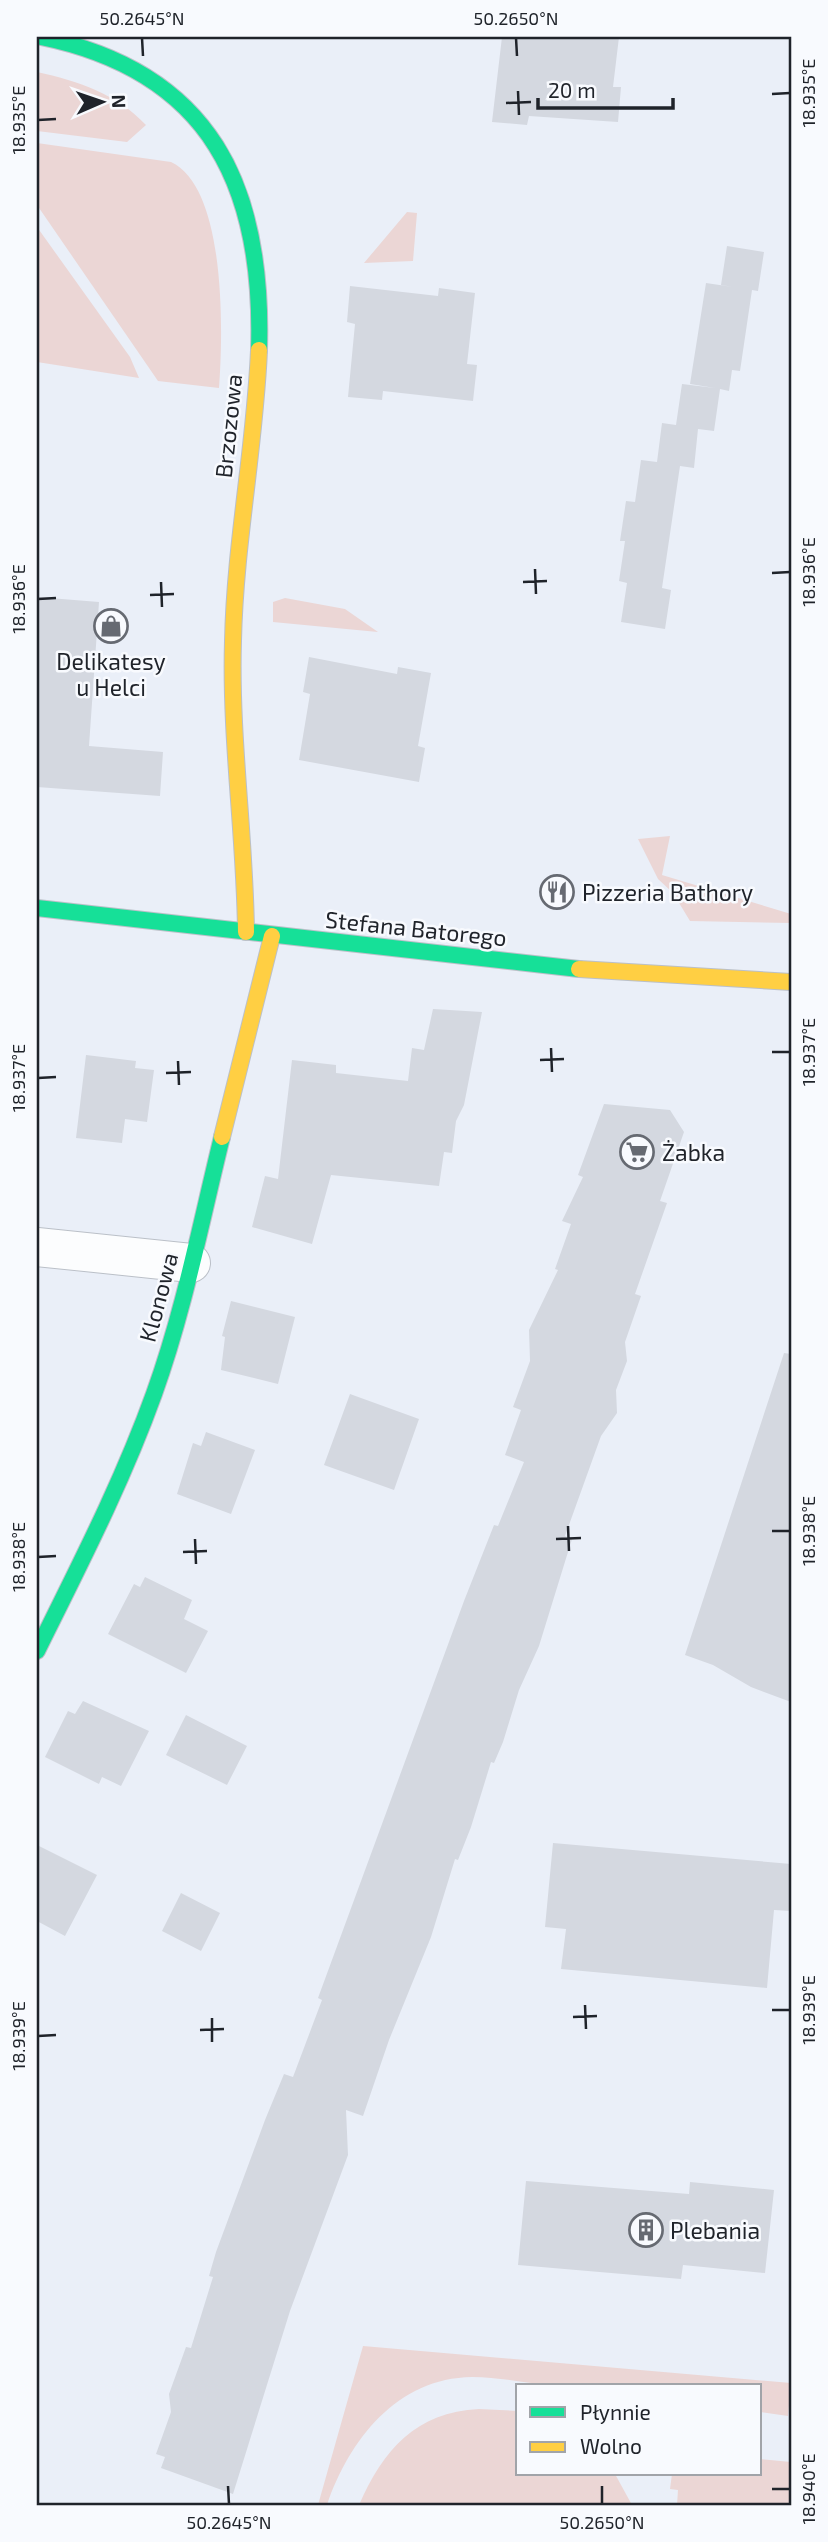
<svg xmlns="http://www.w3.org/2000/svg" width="828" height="2542" font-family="'Exo 2',sans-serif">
<rect width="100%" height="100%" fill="#eaeff8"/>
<path fill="#ebd6d5" d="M37,72C78,81 117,94 146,125L127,142L37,131Z
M37,143L171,162C227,188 223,336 219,388L158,381L37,205Z
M407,212L417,213L413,261L364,263Z
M37,227L130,357L139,378L37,362Z
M285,598L345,609L378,632L273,622V602Z
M670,836L662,875L791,914V923L690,921L673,893L658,879L638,839Z
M363,2346L791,2383L788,2416L760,2412V2386C694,2386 628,2388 562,2386C532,2385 503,2377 472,2377C397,2378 349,2440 327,2505H318Z
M479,2409L518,2411V2474H615L632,2505H359C383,2450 416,2412 479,2409Z
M760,2459L791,2462V2505H677L678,2490L670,2489L672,2474H760Z"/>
<path fill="#d4d8e0" d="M502,37H619L613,87H621L618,122L529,116L527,125L492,122Z
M727,246L764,252L758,291L752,290L740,371L732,370L729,391L720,389L714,431L698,429L694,468L680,466L662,588L671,590L665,629L621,622L627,583L619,581L625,541H620L626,501L635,502L641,460L657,462L662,423L676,425L682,384L715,388L690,384L706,283L733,287L721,285Z
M350,286L438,296L439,288L475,293L467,364L477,365L473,401L383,391L382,400L348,397L355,324L347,322Z
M37,597L99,602L89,746L163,752L160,796L37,787Z
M309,657L397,674L398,667L431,673L418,746L425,748L419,782L299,760L310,694L303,692Z
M433,1009L482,1012L464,1105L456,1121L452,1153L444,1152L439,1186L331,1175L312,1244L252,1227L265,1176L278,1179L292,1060L336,1065V1073L408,1081L412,1048L424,1050Z
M86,1055L136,1061L135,1068L154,1070L147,1122L125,1119L122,1143L76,1138Z
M604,1104L670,1110L684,1132L660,1201L667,1203L635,1294L641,1296L625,1342L627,1361L616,1390L617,1413L601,1436L565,1536L572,1539L539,1646L519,1690L503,1742L494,1763L491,1762L471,1827L458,1860L455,1859L431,1937L389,2040L363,2116L346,2110L348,2155L290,2311L233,2494L161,2468L165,2457L156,2454L171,2412L169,2394L186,2347L191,2348L213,2277L209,2276L216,2252L265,2120L284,2074L293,2077L322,2000L318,1998L464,1601L494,1525L498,1526L524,1462L505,1455L521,1410L513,1407L530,1361L529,1330L558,1270L555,1269L571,1224L562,1221L583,1177L578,1175Z
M231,1301L295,1317L278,1384L221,1370L225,1337L222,1336Z
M784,1353L791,1354V1702L751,1687L713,1665L685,1655Z
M350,1394L419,1419L394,1490L324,1465Z
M206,1432L255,1450L231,1514L177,1494L193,1443L201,1446Z
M145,1577L192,1600L184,1619L208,1631L186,1673L108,1634L134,1584L140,1587Z
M83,1701L149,1731L121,1786L102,1777L99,1784L45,1757L68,1711L75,1714Z
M186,1715L247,1746L227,1785L166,1755Z
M553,1843L791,1864V1911L774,1910L767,1988L561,1969L566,1929L545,1927Z
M37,1845L97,1875L65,1936L37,1921Z
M181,1893L220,1913L201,1951L162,1931Z
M526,2181L689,2194L690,2182L774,2190L765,2273L683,2265L681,2279L518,2265Z"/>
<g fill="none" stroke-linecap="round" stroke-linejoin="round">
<g stroke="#bbc0c8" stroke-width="40">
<path id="street" d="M37,1247L191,1263"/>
</g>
<g stroke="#bbc0c8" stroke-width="18">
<path id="fast" d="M41,37C212,72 264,188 259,350
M37,908L579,969
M37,1651C79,1566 122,1483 154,1394C184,1311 201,1222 222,1137"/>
</g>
<g stroke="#bbc0c8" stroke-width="18">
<path id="slow" d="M246,932C245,835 230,738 233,641C235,543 255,448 259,350
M579,969L791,982
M222,1137L272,936"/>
</g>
<use href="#street" stroke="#fcfdfe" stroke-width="38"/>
<use href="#fast" stroke="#16e098" stroke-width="16"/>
<use href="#slow" stroke="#ffcf43" stroke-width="16"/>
</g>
<path fill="none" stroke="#1f232a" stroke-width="2.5" d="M142,38L143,56M516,38L517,56M518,91L519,115M772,94L790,93M506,103L531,102M38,120L56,119M535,569L536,594M772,573L790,572M161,582L162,607M523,582L547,581M150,595L174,594M38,599L56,598M551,1048L552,1072M772,1052H790M540,1060L564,1059M178,1061L179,1085M166,1073L191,1072M38,1078L56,1077M568,1526L569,1551M772,1531H790M195,1539L196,1564M556,1539L581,1538M183,1552L207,1551M38,1557L56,1556M585,2005L586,2029M772,2010H790M573,2017L597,2016M212,2018V2042M200,2030L224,2029M38,2036L56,2035M228,2486L229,2504M602,2486V2504M772,2489H790"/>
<defs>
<g id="shop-ring" transform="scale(1.75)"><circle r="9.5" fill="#f8fafe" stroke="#666a72" stroke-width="1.5"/><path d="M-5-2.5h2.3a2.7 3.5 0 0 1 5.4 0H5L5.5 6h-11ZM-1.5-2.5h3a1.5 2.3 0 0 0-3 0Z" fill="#666a72"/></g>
<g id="restaurant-ring" transform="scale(1.75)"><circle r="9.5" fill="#f8fafe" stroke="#666a72" stroke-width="1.5"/><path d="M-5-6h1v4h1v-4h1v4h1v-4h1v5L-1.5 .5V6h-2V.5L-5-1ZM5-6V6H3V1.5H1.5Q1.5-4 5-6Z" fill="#666a72"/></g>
<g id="supermarket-ring" transform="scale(1.75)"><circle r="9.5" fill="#f8fafe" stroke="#666a72" stroke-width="1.5"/><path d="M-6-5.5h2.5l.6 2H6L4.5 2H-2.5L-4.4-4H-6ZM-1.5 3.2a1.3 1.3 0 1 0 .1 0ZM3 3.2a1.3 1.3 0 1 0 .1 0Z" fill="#666a72"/></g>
<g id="building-ring" transform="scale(1.75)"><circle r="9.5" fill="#f8fafe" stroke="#666a72" stroke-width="1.5"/><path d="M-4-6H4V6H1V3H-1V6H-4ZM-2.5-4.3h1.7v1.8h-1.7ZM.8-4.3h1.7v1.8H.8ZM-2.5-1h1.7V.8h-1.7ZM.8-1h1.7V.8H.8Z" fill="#666a72"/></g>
</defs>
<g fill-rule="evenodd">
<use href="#shop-ring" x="111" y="626"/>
<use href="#restaurant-ring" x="557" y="892"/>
<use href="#supermarket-ring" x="637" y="1152"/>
<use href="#building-ring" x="646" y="2230"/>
</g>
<g text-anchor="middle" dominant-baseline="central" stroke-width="5" stroke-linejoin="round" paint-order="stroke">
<g font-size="23" fill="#1f232a" stroke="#f8fafe">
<text transform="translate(228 426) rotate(-84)">Brzozowa</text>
<text transform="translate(416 928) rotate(6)">Stefana Batorego</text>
<text transform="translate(158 1297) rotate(-75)">Klonowa</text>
</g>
<g font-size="23" fill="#1f232a" stroke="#f8fafe" text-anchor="start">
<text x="111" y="661" text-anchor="middle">Delikatesy<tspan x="111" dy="26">u Helci</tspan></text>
<text x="582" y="892">Pizzeria Bathory</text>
<text x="662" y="1152">Żabka</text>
<text x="670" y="2230">Plebania</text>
</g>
</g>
<rect width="828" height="2542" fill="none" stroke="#f8fafe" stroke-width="77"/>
<rect x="516" y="2384" width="245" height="91" fill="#f8fafe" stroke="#a1a4a9" stroke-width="2"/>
<rect x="530" y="2407" width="35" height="10" fill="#16e098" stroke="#a1a4a9" stroke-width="2"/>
<text x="580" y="2420" font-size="21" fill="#1f232a">Płynnie</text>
<rect x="530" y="2442" width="35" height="10" fill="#ffcf43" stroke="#a1a4a9" stroke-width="2"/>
<text x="580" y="2454" font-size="21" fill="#1f232a">Wolno</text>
<g transform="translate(102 102) rotate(88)" stroke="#f8fafe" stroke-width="5" paint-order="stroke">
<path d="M0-5L12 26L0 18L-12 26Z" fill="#1f232a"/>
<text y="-10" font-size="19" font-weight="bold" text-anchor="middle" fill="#1f232a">N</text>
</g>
<path d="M538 98v10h135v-10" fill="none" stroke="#1f232a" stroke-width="3.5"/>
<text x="548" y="98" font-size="21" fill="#1f232a" stroke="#f8fafe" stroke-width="5" paint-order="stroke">20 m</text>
<rect x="38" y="38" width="752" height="2466" fill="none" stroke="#1f232a" stroke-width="2.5"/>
<g font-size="18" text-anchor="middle" fill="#1f232a">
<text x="142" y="25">50.2645°N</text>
<text x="516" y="25">50.2650°N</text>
<text transform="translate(809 93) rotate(-90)" y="6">18.935°E</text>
<text transform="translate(19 120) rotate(-90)" y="6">18.935°E</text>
<text transform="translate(809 572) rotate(-90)" y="6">18.936°E</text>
<text transform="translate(19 599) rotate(-90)" y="6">18.936°E</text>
<text transform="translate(809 1052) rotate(-90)" y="6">18.937°E</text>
<text transform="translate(19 1078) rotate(-90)" y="6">18.937°E</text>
<text transform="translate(809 1531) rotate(-90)" y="6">18.938°E</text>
<text transform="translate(19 1557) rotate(-90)" y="6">18.938°E</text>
<text transform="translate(809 2010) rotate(-90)" y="6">18.939°E</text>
<text transform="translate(19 2036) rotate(-90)" y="6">18.939°E</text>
<text transform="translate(809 2489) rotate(-90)" y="6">18.940°E</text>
<text x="229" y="2529">50.2645°N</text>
<text x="602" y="2529">50.2650°N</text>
</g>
</svg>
